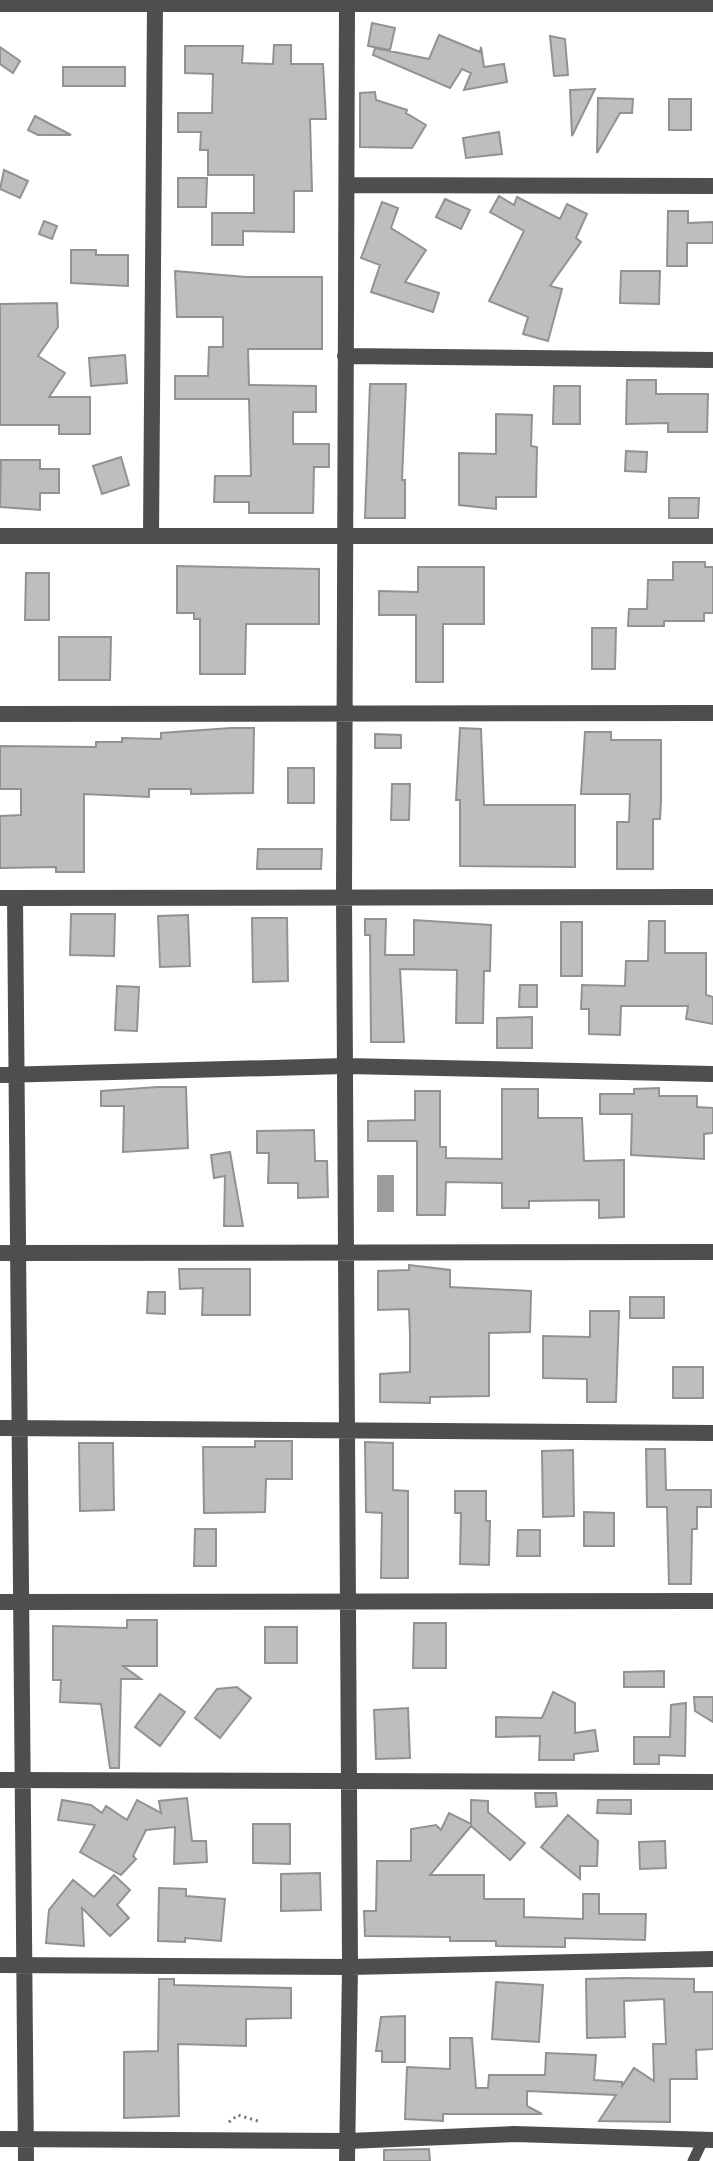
<svg xmlns="http://www.w3.org/2000/svg" width="713" height="2161" font-family="Quicksand,sans-serif">
<rect width="100%" height="100%" fill="#fff"/>
<path fill="#9c9c9c" d="M377,1175H394V1212H377Z"/>
<path fill="#bebebe" stroke="#929292" stroke-width="2" d="M372,23L395,28L390,50L368,46Z
M439,35L480,52L481,47L484,67L504,64L507,82L464,90L471,73L462,69L450,88L373,55L375,48L429,59Z
M550,36L565,39L568,75L554,76Z
M274,45H291V64H323L326,119H310L312,191H294V232L243,231V245H212V213H254V175H208V150H200L201,132H178V113H212L213,74L185,73V46H243L242,63L273,64Z
M0,47L20,61L13,73L0,64Z
M63,67H125V86H63Z
M595,89L572,136L570,90Z
M375,92L376,100L407,110L406,113L426,125L412,148L360,147V93Z
M598,98L633,99L632,113H620L597,153Z
M669,99H691V130H669Z
M35,116L71,135H38L28,130Z
M499,132L502,154L466,158L463,138Z
M4,170L28,181L20,198L0,189Z
M178,178H207L206,207H178Z
M499,196L514,205L517,197L560,219L567,204L587,214L576,238L581,242L550,286L562,289L548,341L523,334L528,317L489,301L524,231L490,212Z
M445,199L470,210L461,229L436,217Z
M382,202L398,208L391,228L426,250L405,282L439,293L433,312L371,292L380,265L361,258Z
M668,211H688V223L713,222V243H687V266H667Z
M44,221L57,226L52,239L39,234Z
M71,250H96V255H128V286L71,283Z
M175,271L246,277H322V349H248L249,385L316,386V412H293V444H329V467H314L313,513H249V502H214L215,476H251L249,399H175V376H208L209,347H223V317H177Z
M621,271H660L659,304L620,303Z
M57,303L58,327L38,356L65,373L49,397H90V434H59V425H0V304Z
M125,355L127,383L91,386L89,358Z
M627,380H656V394H708L707,432H668V423L626,424Z
M370,384H406L402,480H405V518H365Z
M554,386H580V424H553Z
M496,414L532,415L531,446L537,447L536,497H496V509L459,505V453L496,454Z
M626,451L647,452L646,472L625,471Z
M121,457L129,485L102,494L93,466Z
M1,460H40V469H59V493H40V510L0,507Z
M669,498H699L698,518H669Z
M673,562H705V567H713V613H704V621H664V626H628L629,609H647L648,580H673Z
M177,566L319,569V624H246L245,674H200V619H194V613H177Z
M418,567H484V624H443V682H416V615H379V591L418,592Z
M26,573H49V620H25Z
M592,628H616L615,669H592Z
M59,637H111L110,680H59Z
M231,728H254L253,793L191,794V789H149V797L84,794V872H56V867L0,868V816L21,815V789H0V746L96,747V742H122V738L161,739V733Z
M460,728L481,729L484,805H575V867L460,866V800H456Z
M585,732H611V740H661V801L660,819H653V869H617V822H629L630,794H581Z
M375,734L401,735V748H375Z
M288,768H314V803H288Z
M392,784H410L409,820H391Z
M258,849H322L321,869H257Z
M71,914H115L114,956L70,955Z
M188,915L190,966L160,967L158,916Z
M252,918H287L288,981L253,982Z
M365,919H386L385,955H414V920L491,925L490,971H484L483,1023H456L457,970L400,969L404,1042H371L370,935H365Z
M649,921H665V953H706V995L713,997V1024L686,1019L688,1006H621L620,1035L589,1034V1009H581L582,985L625,986L626,961H648Z
M561,922H582V976H561Z
M520,985H537V1007H519Z
M117,986L139,987L137,1031L115,1030Z
M532,1017V1048H497V1018Z
M158,1087H186L188,1148L123,1152L124,1106H101V1091Z
M659,1088V1096H697V1107L713,1108V1133L704,1134V1159L631,1155L632,1114H600V1094H634V1089Z
M502,1089H538V1118H582L584,1161L624,1160V1217L599,1218V1200L529,1201V1208H502V1183L446,1182L445,1215H417V1141H368V1121L415,1120V1091H440V1147H446V1158L502,1159Z
M314,1130L315,1161H327L328,1197L298,1198V1183H268L269,1153H257V1131Z
M230,1152L234,1175L243,1226H224L225,1176L214,1178L211,1155Z
M409,1265L450,1270V1287L531,1291L530,1332L489,1333V1396L430,1397V1403L380,1402V1374L410,1372V1335L409,1309L378,1310V1271L409,1270Z
M179,1269H250V1315H202L203,1288L180,1289Z
M148,1292H165V1314L147,1313Z
M630,1297H664V1318H630Z
M590,1311H619L616,1402H587V1379L543,1378V1336L590,1337Z
M673,1367H703V1398H673Z
M255,1441H292V1479H266L265,1512L204,1513L203,1447H255Z
M365,1442L393,1443V1490L408,1491V1578H381L382,1513L366,1512Z
M79,1443H113L114,1510L80,1511Z
M646,1449H665L666,1490H711V1507H697V1529H692L691,1584H669L667,1507H647Z
M573,1450L574,1516L543,1517L542,1451Z
M455,1491H486V1521H490L489,1565L460,1564L461,1513H455Z
M584,1512L614,1513V1546H584Z
M195,1529H216V1566H194Z
M518,1530H540V1556H517Z
M127,1620H157V1666H123L141,1679H121L119,1768H110L101,1704L60,1702L61,1680H53V1626L127,1628Z
M414,1623H446V1668H413Z
M265,1627H297V1663H265Z
M664,1671V1687H624V1672Z
M237,1687L251,1698L220,1738L195,1718L217,1689Z
M553,1692L575,1703V1733L595,1730L598,1751L574,1754V1760H539L540,1736L496,1737V1717L542,1718Z
M160,1694L185,1712L160,1746L135,1727Z
M694,1697H713V1722L695,1711Z
M686,1703L685,1756L659,1755V1764H634V1737H670L671,1705Z
M408,1708L410,1758L376,1759L374,1710Z
M535,1793H556L557,1806L536,1807Z
M187,1798L192,1841H206L207,1862L174,1864L175,1827L146,1830L133,1856L136,1859L121,1875L80,1852L95,1825L58,1820L62,1800L91,1805L102,1813L106,1806L127,1820L137,1800L161,1813L159,1801Z
M471,1800L488,1801V1812L525,1843L510,1860L471,1826L430,1875H484V1899H524V1917L583,1919V1894H599V1914H646L645,1940L565,1938V1947L496,1946V1941H450V1937L365,1936L364,1911H376L377,1861H411V1829L436,1825L441,1830L449,1813L471,1824Z
M598,1800H631V1814L597,1813Z
M568,1815L598,1841L597,1866H580V1879L541,1847Z
M253,1824H290V1864L253,1863Z
M665,1841L666,1868L640,1869L639,1842Z
M320,1873L321,1910L281,1911V1874Z
M114,1875L130,1890L117,1905L129,1918L110,1936L82,1908L84,1946L46,1943L49,1910L73,1880L94,1897Z
M159,1888L186,1889V1896L225,1899L221,1941L185,1938V1942L158,1941Z
M624,1978L694,1979V1992H713V2049L696,2050L697,2079H670V2122L599,2121L616,2095L527,2091V2106L542,2114H443V2121L405,2119L407,2067L450,2069V2038H472L476,2088H488L489,2075H545L546,2053L596,2055L594,2080L622,2082V2086L634,2068L654,2081L653,2044H666L664,1999L624,2001L625,2037L587,2038L586,1979Z
M159,1979H174V1985L291,1988V2018L246,2019V2046L178,2044L179,2116L124,2118V2052L158,2051Z
M496,1982L543,1985L539,2042L492,2039Z
M405,2016V2062H382V2051H376L381,2017Z
M429,2149L430,2161H384V2150Z"/>
<g fill="none" stroke-linecap="round" stroke-linejoin="round">
<path stroke="#707070" stroke-width="3" stroke-dasharray="2 4" stroke-linecap="butt" d="M229,2122L238,2115L261,2122"/>
<path stroke="#4e4e4e" stroke-width="11" d="M693,2161L703,2140"/>
<path stroke="#4e4e4e" stroke-width="16" d="M0,4H713
M347,4L344,896L350,1967L347,2161
M347,185L713,186
M345,356L713,360
M0,536H713
M151,536L155,4
M0,714L713,713
M0,898L713,897
M15,898L26,2161
M0,1075L346,1066L713,1074
M0,1253L713,1252
M0,1428L713,1433
M0,1602L713,1601
M0,1780L713,1782
M0,1965L350,1967L713,1959
M0,2139L348,2141L514,2134L713,2140"/>
</g>
</svg>
